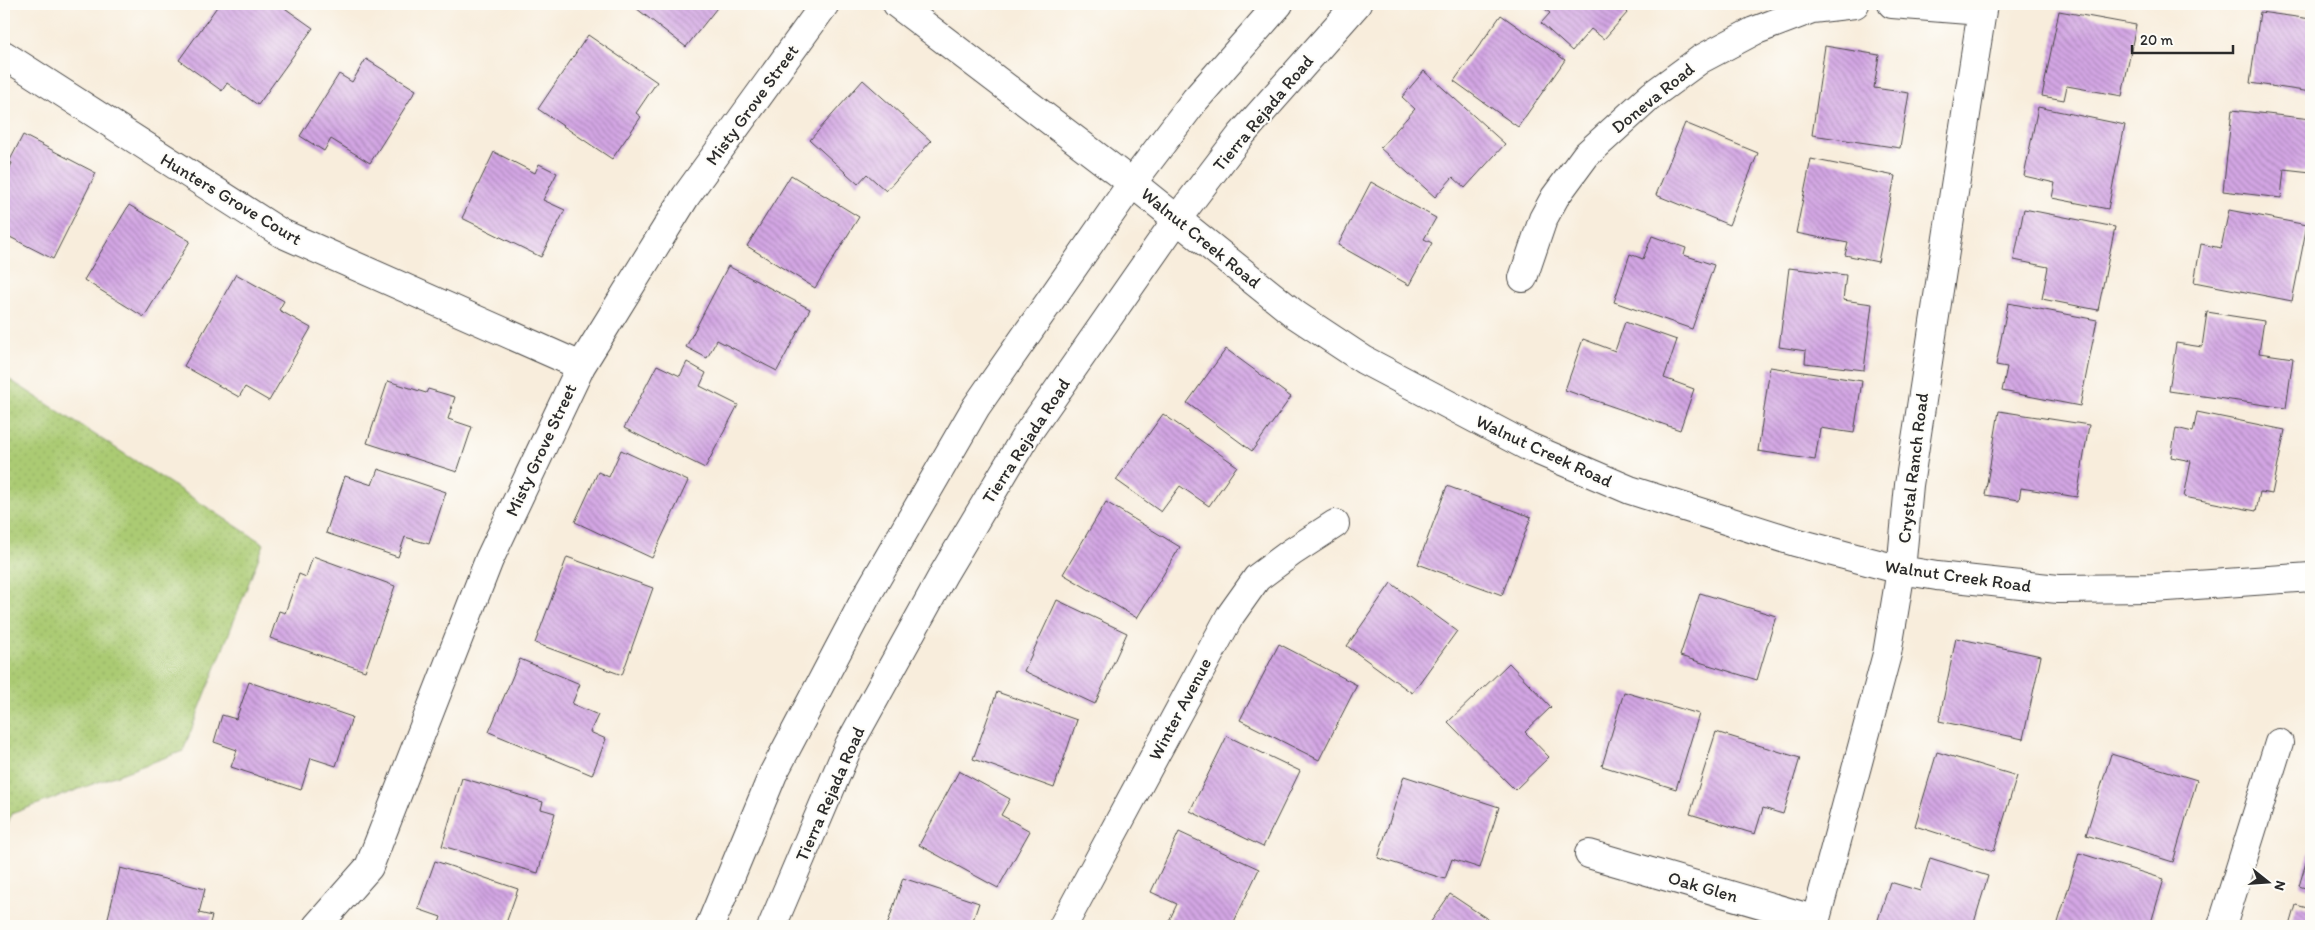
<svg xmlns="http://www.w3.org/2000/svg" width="2315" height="930" font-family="Itim,sans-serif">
<defs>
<pattern id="grass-dots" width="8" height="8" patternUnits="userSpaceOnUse" patternTransform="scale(1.25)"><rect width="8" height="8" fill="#abcb73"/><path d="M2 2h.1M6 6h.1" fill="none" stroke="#93ae64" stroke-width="1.8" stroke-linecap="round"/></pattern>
<pattern id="building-back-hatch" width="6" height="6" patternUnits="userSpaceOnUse" patternTransform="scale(1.25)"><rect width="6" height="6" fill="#d3a6e4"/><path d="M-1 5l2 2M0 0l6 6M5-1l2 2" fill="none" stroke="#ab87b9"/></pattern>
</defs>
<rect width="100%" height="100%" fill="#fdfcf7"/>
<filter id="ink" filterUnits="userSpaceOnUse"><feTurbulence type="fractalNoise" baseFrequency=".02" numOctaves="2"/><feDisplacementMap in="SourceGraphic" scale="10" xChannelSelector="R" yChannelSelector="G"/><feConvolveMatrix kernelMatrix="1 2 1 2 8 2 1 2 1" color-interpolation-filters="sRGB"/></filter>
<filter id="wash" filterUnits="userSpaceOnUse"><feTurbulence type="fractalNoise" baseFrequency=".0096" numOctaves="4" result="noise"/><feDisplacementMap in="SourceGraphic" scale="20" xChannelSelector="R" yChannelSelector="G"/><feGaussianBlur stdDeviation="1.12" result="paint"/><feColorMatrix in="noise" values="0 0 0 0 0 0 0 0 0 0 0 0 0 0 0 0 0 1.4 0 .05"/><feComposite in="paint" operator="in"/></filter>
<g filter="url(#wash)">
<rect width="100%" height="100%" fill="#f8eddc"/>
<path fill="url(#grass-dots)" stroke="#6b7b4f" d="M4,376L264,544L183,751L11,814L4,836Z"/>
<g id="blocks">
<path fill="url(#building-back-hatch)" d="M219,4H279L313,28L258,105L227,83L222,91L179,60Z
M634,4H720L686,47L632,5Z
M1539,4H1618L1628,12L1604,39L1591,29L1572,51L1541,23L1550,13Z
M2059,11L2136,25L2122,96L2067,86L2064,100L2042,96Z
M2260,12L2311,19V92L2250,83Z
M1501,15L1565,60L1518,127L1454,81Z
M588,35L657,82L636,113L641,117L612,159L538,109Z
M1825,46L1879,55L1874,88L1909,93L1900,148L1812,135Z
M366,59L416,90L370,163L331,139L324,151L300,136L339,74L352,82Z
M1424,71L1505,144L1465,188L1453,177L1435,197L1380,148L1415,109L1402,97Z
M863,80L931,141L886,191L867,174L858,184L810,140Z
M2038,107L2125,125L2108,209L2052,198L2055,183L2024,176Z
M2232,110L2311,119V172L2284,169L2281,198L2223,191Z
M1685,123L1758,153L1729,225L1656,195Z
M23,135L96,173L53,259L4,234V212L8,203L4,201V181L12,163L9,162Z
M494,152L535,173L539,164L557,173L543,200L565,210L541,257L462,218Z
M1811,159L1895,176L1878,262L1845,255L1848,243L1796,233Z
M791,175L859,217L815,288L747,246Z
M1371,182L1436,218L1424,239L1432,243L1409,285L1338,245Z
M129,205L190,241L144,317L84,280Z
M2024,209L2115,227L2098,310L2042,299L2048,267L2014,260Z
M2229,210L2307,225L2292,301L2194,282L2201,244L2221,248Z
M1652,236L1686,248L1684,255L1714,265L1692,329L1614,302L1630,254L1643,259Z
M728,266L810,309L777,371L717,340L707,358L686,347Z
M1789,268L1846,275L1843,300L1872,304L1864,370L1805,363L1806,351L1779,347Z
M236,274L284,301L279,310L311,328L269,401L245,387L239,397L184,366Z
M2008,303L2097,320L2080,406L2002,391L2007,367L1996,365Z
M2207,312L2264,321L2259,353L2293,358L2286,408L2169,391L2176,343L2202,347Z
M1625,322L1677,340L1664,378L1694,389L1680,430L1565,390L1583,339L1615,351Z
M1226,349L1291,397L1252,451L1187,403Z
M687,362L706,373L700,386L738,405L705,468L624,428L657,365L680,376Z
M1770,367L1862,381L1854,433L1820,428L1815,460L1758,451Z
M388,381L426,393L428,389L455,397L448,419L472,427L457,472L367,443Z
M1999,411L2089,425L2077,497L2021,488L2019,500L1985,495Z
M2197,412L2285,430L2272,494L2260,492L2256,511L2184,497L2191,461L2171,457L2176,428L2193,432Z
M1163,414L1237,466L1209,506L1180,486L1161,512L1116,480Z
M621,450L688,481L652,558L575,522L598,472L609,477Z
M378,469L446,492L429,544L405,537L398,557L326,533L345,476L372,485Z
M1447,486L1531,517L1502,595L1418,564Z
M1106,502L1180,547L1137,618L1063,574Z
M313,556L395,586L365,671L270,638L279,611L285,613L299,574L306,577Z
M567,557L653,588L622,675L535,643Z
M1391,583L1457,631L1412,693L1347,646Z
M1700,593L1776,616L1757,680L1680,656Z
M1057,600L1127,633L1095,704L1024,671Z
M1956,638L2041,656L2023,739L1939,721Z
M1279,644L1357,685L1319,760L1240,720Z
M520,659L580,684L572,704L598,715L590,732L606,739L592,775L489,732Z
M1509,663L1551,707L1525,732L1549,757L1515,790L1448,722Z
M249,682L352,717L336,766L311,758L301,790L231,767L237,750L214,742L222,715L236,719Z
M997,692L1077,720L1054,788L973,759Z
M1624,692L1699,714L1676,789L1602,766Z
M1716,732L1800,758L1783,814L1763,808L1755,834L1690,814Z
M1227,736L1300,771L1263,847L1190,811Z
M1937,752L2017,776L1994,851L1915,826Z
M2111,754L2197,780L2173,862L2086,835Z
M959,771L1010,799L1001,815L1030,831L998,888L919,845Z
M1404,776L1499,807L1480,868L1452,859L1445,879L1378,858Z
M462,778L543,802L541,809L555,813L538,873L442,846Z
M1179,832L1259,869L1232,926L1167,925L1177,904L1151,892Z
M2311,846V890L2299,886Z
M2079,853L2164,879L2150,926H2057Z
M1930,858L1988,876L1973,926H1876L1890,882L1920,891Z
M435,861L518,889L505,926H438L441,917L418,909Z
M120,868L205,889L199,913L212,916L209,926H106Z
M903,878L979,903L971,926H887Z
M1450,894L1498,926H1428Z
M2296,905L2311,909V926H2290Z"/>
</g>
</g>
<g filter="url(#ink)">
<use href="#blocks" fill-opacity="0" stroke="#4a4846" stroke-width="1"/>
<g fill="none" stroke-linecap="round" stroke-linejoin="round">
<g stroke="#4a4846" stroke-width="30">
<path id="minor" d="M897,4L1132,183L1296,315L1364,360L1527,446L1630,490L1795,542L1901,570L1937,576L2058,589L2153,588L2311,577
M1892,4L1981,11
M4,55L281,233L581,366
M1523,278L1543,219L1555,197L1586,155L1652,95L1701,59L1754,31L1812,9L1855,4
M1589,854L1816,920
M317,926L369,867L489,560L581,366L686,196L825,4
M1063,926L1230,616L1257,578L1292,552L1335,524
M1814,926L1887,654L1901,570L1909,485L1983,4
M2222,926L2279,743"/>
</g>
<g stroke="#4a4846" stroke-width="30">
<path id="major" d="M710,926L773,774L866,597L976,407L1132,183L1195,100L1279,4
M772,926L849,745L944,573L1025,437L1177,219L1241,135L1357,4"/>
</g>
<use href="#minor" stroke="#fff" stroke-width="28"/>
<use href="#major" stroke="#fff" stroke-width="28"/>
</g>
</g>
<g text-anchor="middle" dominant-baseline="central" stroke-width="4" stroke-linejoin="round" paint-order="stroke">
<g font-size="18" fill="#2b2b2b" stroke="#fdfcf7">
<text transform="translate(1653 98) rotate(-39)">Doneva Road</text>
<text transform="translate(752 105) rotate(-54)">Misty Grove Street</text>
<text transform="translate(1263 113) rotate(-50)">Tierra Rejada Road</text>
<text transform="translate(231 199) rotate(31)">Hunters Grove Court</text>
<text transform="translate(1201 238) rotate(39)">Walnut Creek Road</text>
<text transform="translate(1026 441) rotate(-57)">Tierra Rejada Road</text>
<text transform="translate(541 450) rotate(-65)">Misty Grove Street</text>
<text transform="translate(1544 451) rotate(25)">Walnut Creek Road</text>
<text transform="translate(1913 468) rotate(-83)">Crystal Ranch Road</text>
<text transform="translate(1958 576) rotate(8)">Walnut Creek Road</text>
<text transform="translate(1180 709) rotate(-62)">Winter Avenue</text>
<text transform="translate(830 794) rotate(-66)">Tierra Rejada Road</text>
<text transform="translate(1703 887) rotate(16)">Oak Glen</text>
</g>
</g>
<rect width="2315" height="930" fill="none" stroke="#fdfcf7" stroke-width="20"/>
<g transform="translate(2268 882) rotate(107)" stroke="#fdfcf7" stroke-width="4" paint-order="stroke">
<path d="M0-4L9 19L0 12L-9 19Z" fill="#2b2b2b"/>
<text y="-8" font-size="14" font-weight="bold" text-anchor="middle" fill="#2b2b2b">N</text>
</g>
<path d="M2132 45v8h101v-8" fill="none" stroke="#2b2b2b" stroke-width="2.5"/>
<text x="2140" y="45" font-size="15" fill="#2b2b2b" stroke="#fdfcf7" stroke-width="4" paint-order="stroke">20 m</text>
</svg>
